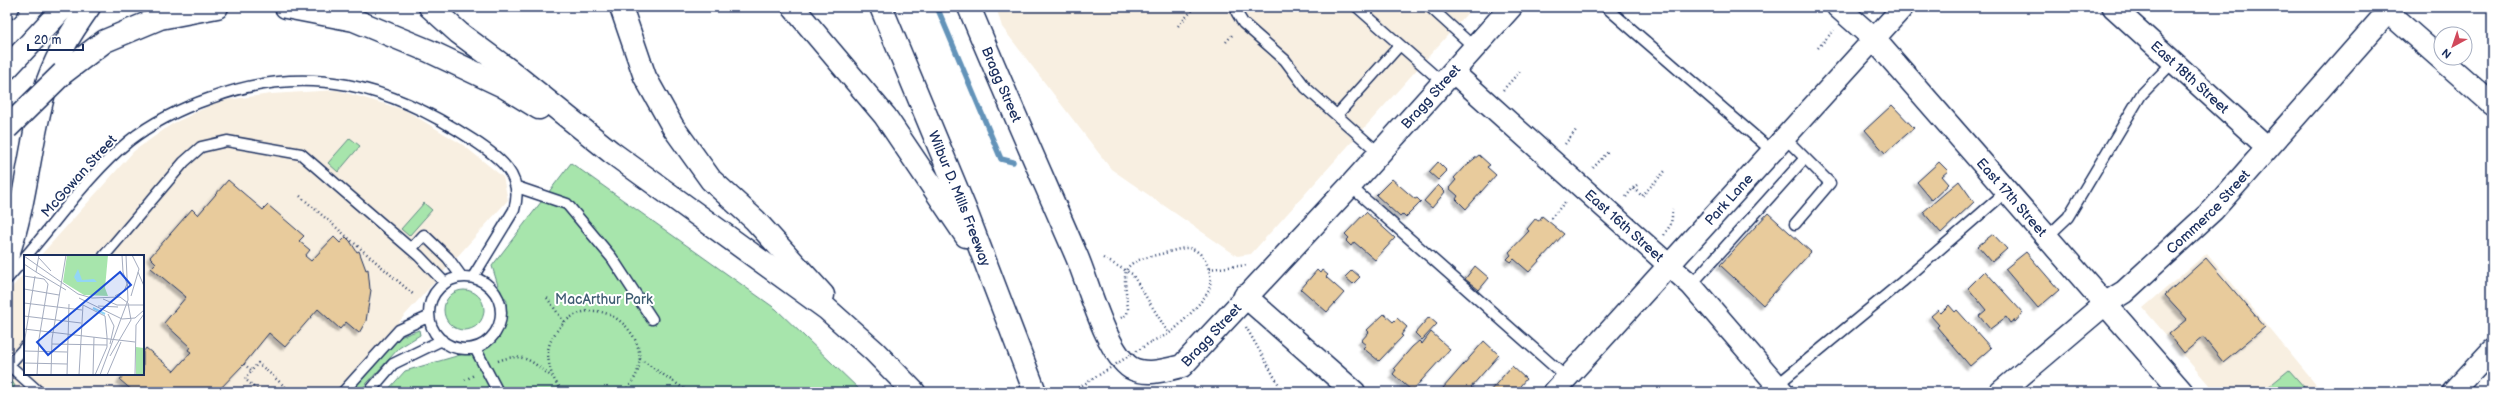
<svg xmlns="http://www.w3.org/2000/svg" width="2499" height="399" font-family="'Balsamiq Sans',sans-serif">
<defs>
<filter id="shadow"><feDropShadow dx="-3.5" dy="3.5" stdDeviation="1" flood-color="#0004"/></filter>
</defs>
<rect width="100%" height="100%" fill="#fff"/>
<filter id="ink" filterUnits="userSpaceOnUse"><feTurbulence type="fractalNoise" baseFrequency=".025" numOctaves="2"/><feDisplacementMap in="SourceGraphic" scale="8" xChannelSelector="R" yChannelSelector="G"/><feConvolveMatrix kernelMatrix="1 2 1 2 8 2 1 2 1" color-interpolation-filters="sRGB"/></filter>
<g filter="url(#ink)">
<path fill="#f8efe1" d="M996,7H1473L1251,254L1237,256L1111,169L1002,27Z
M337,90L405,110L463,145L503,177L508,200L336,392H7V293L25,272V374H143V256H40L134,151L172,124L219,101L271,94Z
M2207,253L2322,392H2215L2143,308Z"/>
<path fill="#a7e5ac" stroke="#618a85" d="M350,138L360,146L338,172L328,163Z
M571,163L776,309L862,392H386L405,371L491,346L504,321L507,301L500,292L492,266Z
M424,203L432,210L409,236L401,229Z
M444 310a20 20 0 1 1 40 0a20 20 0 1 1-40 0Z
M419,330L420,335L399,348L359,392H351L400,337Z
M2289,370L2305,388L2300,392H2270L2267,388Z
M12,381L15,386L10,392H7V382Z"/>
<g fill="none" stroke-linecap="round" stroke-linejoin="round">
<path stroke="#6393b9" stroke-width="5.5" d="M937,7L1001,159L1013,162"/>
</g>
<path fill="#e8cb9c" stroke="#1b2f5e" filter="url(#shadow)" d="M1892,105L1914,128L1885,153L1865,130Z
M1479,155L1490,165L1487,167L1496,175L1466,209L1456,199L1458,196L1449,188L1456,180L1454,178L1464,167Z
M1438,162L1447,171L1438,180L1429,172Z
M1939,162L1948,171L1942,176L1949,184L1932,200L1917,182Z
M1392,179L1415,199L1417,198L1421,202L1406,217L1403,214L1400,217L1376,195Z
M228,180L263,210L268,205L304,236L299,241L310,250L305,256L311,261L334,237L340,243L346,237L350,241L357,252L359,251L366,270L368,269L370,289L371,290L366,321L359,333L346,322L340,329L318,309L285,347L269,333L244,364L217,392H134L120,380L124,374H143V352L146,348L174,371L191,352L188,350L190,347L164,323L186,297L151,268L156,263L150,257L192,209L198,215Z
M1959,181L1974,202L1941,233L1923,212Z
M1438,185L1445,192L1432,208L1424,201Z
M1366,212L1395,238L1375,260L1354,242L1351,246L1346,241L1349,238L1345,234Z
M1768,213L1811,252L1763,305L1720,265Z
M1542,216L1564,234L1529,272L1514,259L1511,262L1507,259L1511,255L1509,252L1529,231L1527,229L1535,219L1539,221Z
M1993,234L2007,249L1992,262L1978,246Z
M2026,252L2059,290L2038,308L2005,269Z
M2206,258L2265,327L2223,362L2203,337L2184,353L2169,334L2187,319L2165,295Z
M1475,266L1489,278L1479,290L1465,279Z
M1317,270L1320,273L1322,270L1328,275L1326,277L1344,293L1327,312L1301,289Z
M1352,270L1360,277L1353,284L1345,277Z
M1985,271L2023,313L2015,322L2014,320L2010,323L2006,317L1990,329L1979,316L1986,310L1968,288Z
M1949,305L1955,312L1957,310L1991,348L1970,366L1937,327L1939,325L1931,316L1938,310L1941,313Z
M1384,314L1393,322L1397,318L1407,327L1401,335L1403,336L1379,361L1363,348L1366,345L1361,341L1369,332L1367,330Z
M1429,317L1437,324L1422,340L1415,333Z
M1431,332L1450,349L1412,391L1393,374L1396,370L1394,368L1412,347L1419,341L1422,344Z
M1484,341L1499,355L1471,387L1477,392H1448L1443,388Z
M1512,366L1526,379L1515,392H1489Z"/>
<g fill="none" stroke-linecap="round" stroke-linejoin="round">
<g stroke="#1b2f5e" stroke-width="13">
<path id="service" d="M1239,7L1237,13L1243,23L1285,60L1306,88L1379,153
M1357,7L1443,83
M1430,7L1475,48
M1606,7L1772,151
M1337,115L1400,45
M1785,138L1830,183L1795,224
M1350,186L1567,378
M517,187L567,204L612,258L652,319
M2048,236L2068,217L2141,95L2174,61
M411,249L424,235L448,258L461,276
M26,256C59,218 90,173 129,141C153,122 182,108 211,98C307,62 390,85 473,140C499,157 525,176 514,210L473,277
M104,256L184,162L201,147L227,141L301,154L419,256L445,283
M429 313a36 36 0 1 1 72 0a36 36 0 1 1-72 0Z
M7,279L25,258
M1691,285L1805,158
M475,348L498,392
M9,365L39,392
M7,367L25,347
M1777,385L1902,282L2008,190
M343,392L399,330L428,317
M369,392L393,364L442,340"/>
</g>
<g stroke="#1b2f5e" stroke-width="24">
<g id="minor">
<path id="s1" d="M2113,7L2267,147"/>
<path d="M2382,7L2492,104"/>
<path id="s2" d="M1453,72L1691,285L1783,392"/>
<path id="s3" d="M1554,392L1903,7"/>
<path d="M2453,392L2492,350"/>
</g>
</g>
<g stroke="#1b2f5e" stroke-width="25">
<g id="tertiary">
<path id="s4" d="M969,7C1004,91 1041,174 1077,257C1089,285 1106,352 1131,368C1146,376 1166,370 1182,366L1350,186L1511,7"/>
<path d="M1245,296L1354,392"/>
<path id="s5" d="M2001,392L2106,303L2124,292L2213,210L2392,7"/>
</g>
</g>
<g stroke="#1b2f5e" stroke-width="25">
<g id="secondary">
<path id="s6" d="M1838,7L1874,39L2182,392"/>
</g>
</g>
<g stroke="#1b2f5e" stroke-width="25">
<g id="motorway">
<path d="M286,7L354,20L429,51L503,86L539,108"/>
<path d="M430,7L459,33L509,70L611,152L827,309L874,351L914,392"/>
<path d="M621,7L645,77L673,127L711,180L755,220L823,295"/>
<path d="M793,7L885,116L966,236"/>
<path id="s7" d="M881,7L965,209L1035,392"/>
<path d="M7,8L8,7"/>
<path d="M7,68L64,7"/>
<path d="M63,73L105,41L160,18L217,7"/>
<path d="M7,257C26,204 29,147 44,93C53,61 70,34 89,7"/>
</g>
</g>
<path stroke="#1b2f5e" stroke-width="2.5" stroke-dasharray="1 3" stroke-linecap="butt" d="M1178,26L1195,7
M1226,42L1234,33
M1818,48L1834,30
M1503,90L1520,71
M1565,144L1577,129
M1593,168L1608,152
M1633,188L1637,185
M300,196L414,295
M1626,197L1633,188L1642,196L1666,170
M1551,218L1566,201
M1664,235L1671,224L1673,209
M1103,258L1132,274L1169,334
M1209,269L1248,265
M547,298L564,322
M1121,318L1127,314L1128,309C1124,270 1117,263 1161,254C1169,252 1180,248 1188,248C1206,250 1215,277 1208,292C1203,301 1177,329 1168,334C1163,337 1156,339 1151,342
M1246,327L1283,392
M640,359L689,392
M498,361C524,351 532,362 552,377
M244,364L252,371
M465,380L474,375
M260,392L245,379L258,363L291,392
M565,392C552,382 548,366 548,351C549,342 554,334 560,327C601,279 672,350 623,392"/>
<use href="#service" stroke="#fff" stroke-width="10"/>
<use href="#minor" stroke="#fff" stroke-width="21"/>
<use href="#tertiary" stroke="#fff" stroke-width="22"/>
<use href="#secondary" stroke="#fff" stroke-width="22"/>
<use href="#motorway" stroke="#fff" stroke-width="22"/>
<g stroke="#1b2f5e" stroke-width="25" stroke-linecap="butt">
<path id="motorway-bridge" d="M7,128L63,73"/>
</g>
<path stroke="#1b2f5e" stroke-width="2.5" stroke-dasharray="1 3" stroke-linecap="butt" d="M1072,392L1151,342"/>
<use href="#motorway-bridge" stroke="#fff" stroke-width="22"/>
</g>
</g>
<g text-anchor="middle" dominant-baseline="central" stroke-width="4" stroke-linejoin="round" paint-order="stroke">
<g font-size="14" fill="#1b2f5e" stroke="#fff">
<text stroke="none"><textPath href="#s1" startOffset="104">East 18th Street</textPath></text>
<text stroke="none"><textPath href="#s4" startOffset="84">Bragg Street</textPath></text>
<text stroke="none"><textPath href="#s4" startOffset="816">Bragg Street</textPath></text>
<text transform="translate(79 176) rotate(-48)">McGowan Street</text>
<text stroke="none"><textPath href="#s6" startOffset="258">East 17th Street</textPath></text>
<text stroke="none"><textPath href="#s7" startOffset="207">Wilbur D. Mills Freeway</textPath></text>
<text stroke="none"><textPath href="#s3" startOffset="260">Park Lane</textPath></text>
<text stroke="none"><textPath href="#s5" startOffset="275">Commerce Street</textPath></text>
<text stroke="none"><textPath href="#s2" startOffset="230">East 16th Street</textPath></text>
<text stroke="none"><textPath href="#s4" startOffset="492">Bragg Street</textPath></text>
</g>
<g font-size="14" fill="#3e5c72" stroke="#fff">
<text x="604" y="299">MacArthur Park</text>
</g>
</g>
<g transform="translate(24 255)">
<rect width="120" height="120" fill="#fff"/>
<path d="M43,0H84L81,33L84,41L60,40L39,27ZM112,92L120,93V120H112Z" fill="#a7e5ac"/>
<path d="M54,14L58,25L70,24L73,27H53L50,22Z" fill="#93d6f5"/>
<path fill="none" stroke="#93d6f5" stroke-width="2" d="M69,53L81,59"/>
<path fill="none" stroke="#a4acbf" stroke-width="1" d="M98,0L99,17M0,1L54,39L68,43L96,42L104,48L107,65L86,101M15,3L27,16M0,9L12,17L15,0M12,17L42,35M99,17L104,32M114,17L120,31M0,21L20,24L24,29L15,84L13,120M0,34L35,40M91,41L100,36L103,29M107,41L115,14L108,0M55,43L98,64L111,63L120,55M79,44L93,50H120M0,48L58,55M74,51L94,52M84,59L90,71L86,89M0,61L57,68M0,74L111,87M28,89L83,90M0,96L43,97M0,108L43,109M0,110L1,83L11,21M27,120L28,84L42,0M43,120L45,49M55,120L59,50L81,61L83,82M69,120L70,82M71,120L83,92V82M76,120L104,45L102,0M83,120L97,87M111,120L112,70L120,59"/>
<path fill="#1d4ed8" fill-opacity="0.15" stroke="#1d4ed8" stroke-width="2" d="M96,17L107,30L24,100L13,87Z"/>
<rect width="120" height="120" fill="none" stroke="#1b2f5e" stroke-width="2"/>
</g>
<rect width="2499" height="399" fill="none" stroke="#fff" stroke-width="24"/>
<rect x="12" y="12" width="2475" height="375" fill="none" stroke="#1b2f5e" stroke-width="1.5" filter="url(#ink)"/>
<g transform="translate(2453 46) rotate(220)"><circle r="19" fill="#ffffff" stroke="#a4acbf"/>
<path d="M0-3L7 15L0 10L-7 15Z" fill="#d1495b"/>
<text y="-6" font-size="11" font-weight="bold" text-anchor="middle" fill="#1b2f5e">N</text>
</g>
<path d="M28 44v6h55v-6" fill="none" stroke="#1b2f5e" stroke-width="2"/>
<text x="34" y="44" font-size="12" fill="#1b2f5e" stroke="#ffffff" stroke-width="3" paint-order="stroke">20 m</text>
</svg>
